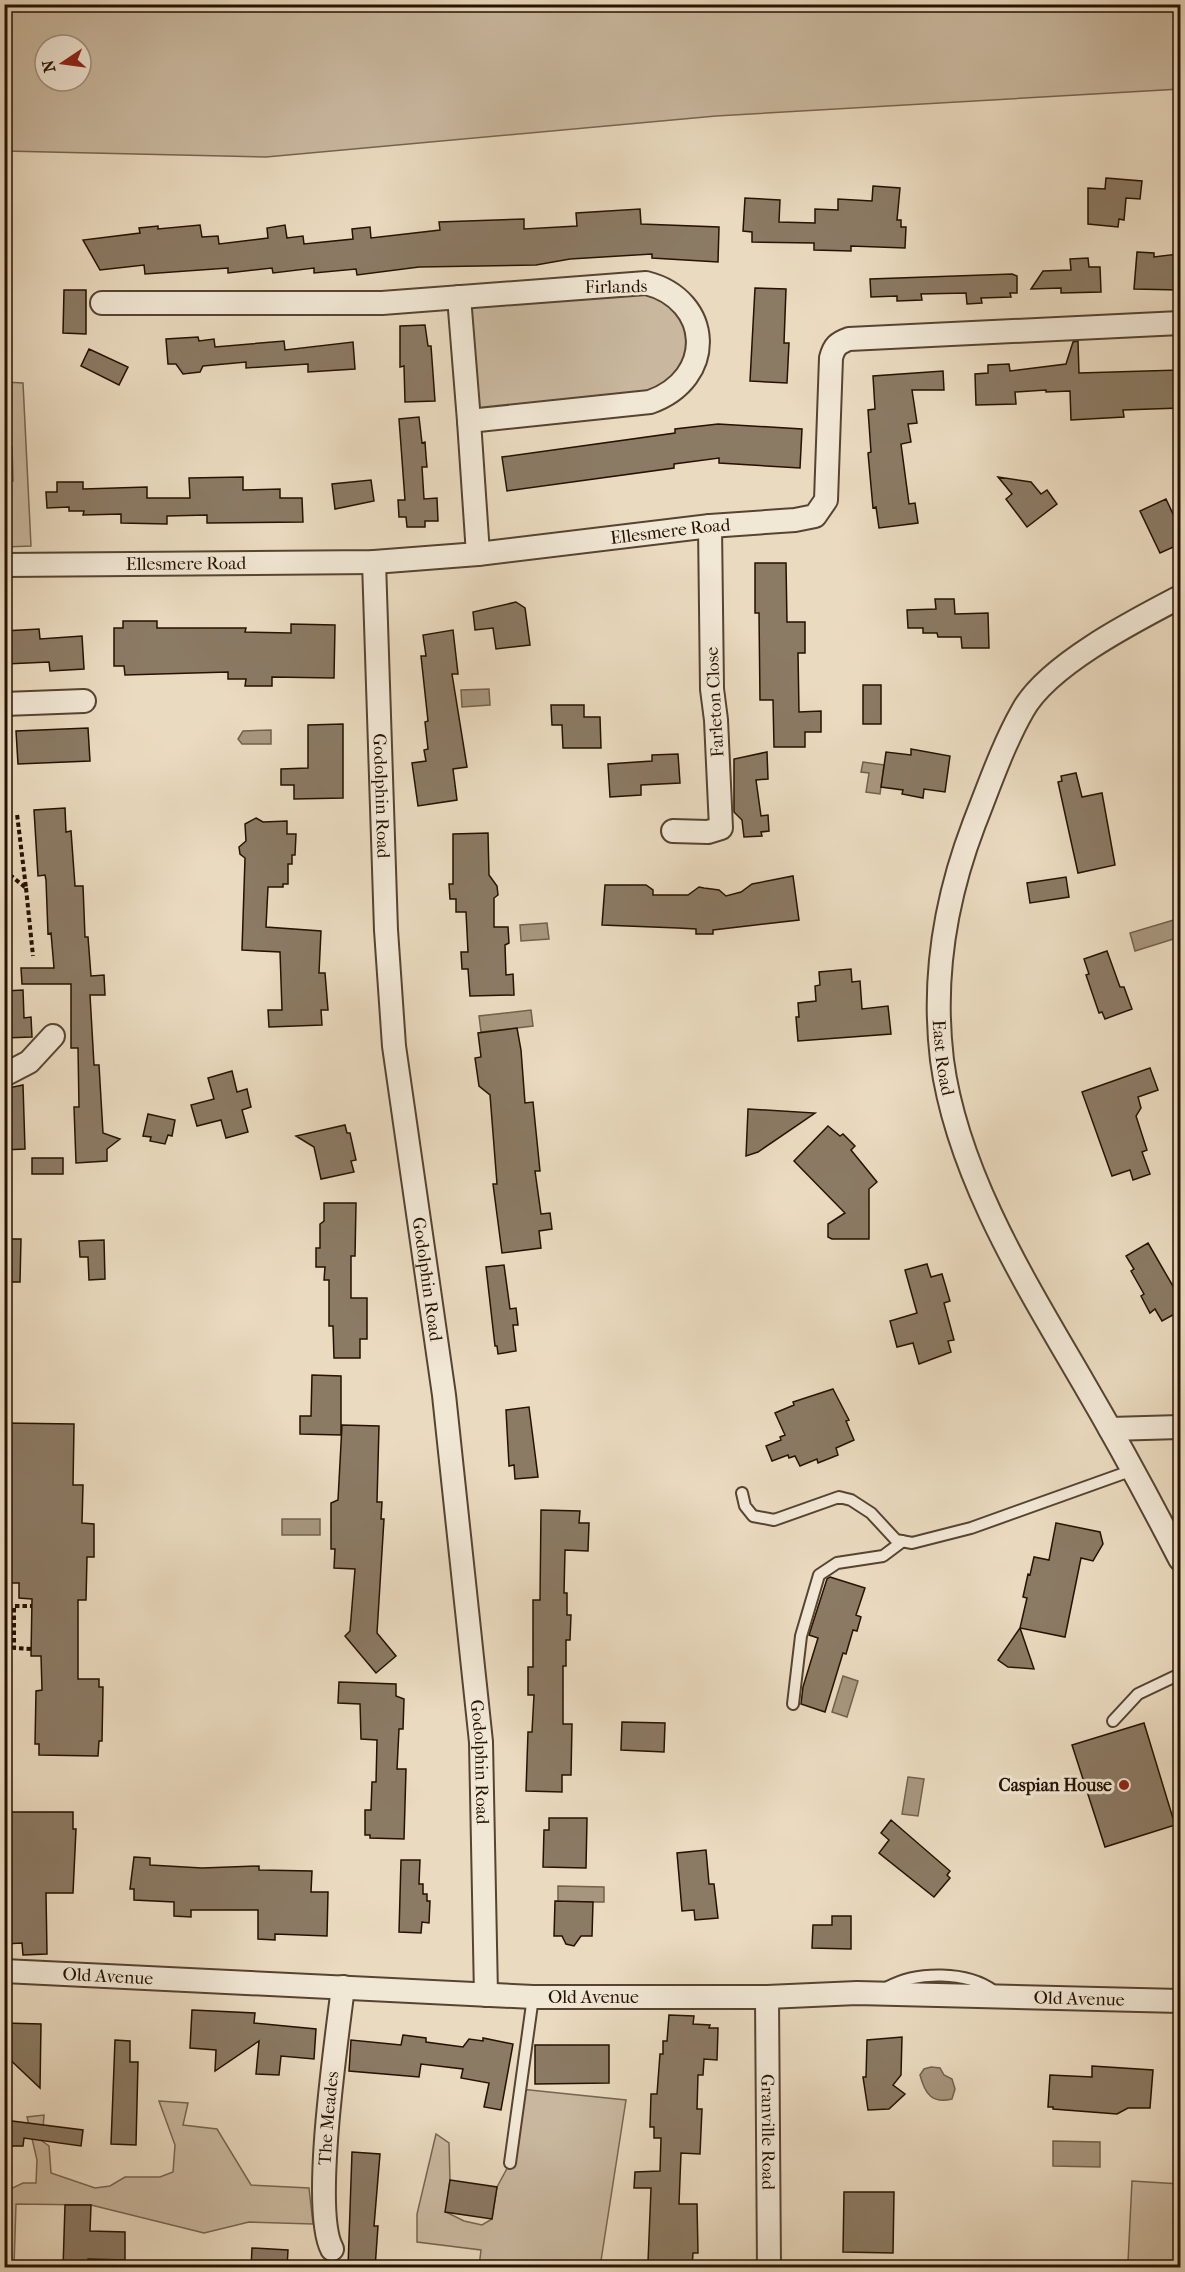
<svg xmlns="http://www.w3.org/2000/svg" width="1185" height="2272" font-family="'IM FELL French Canon',serif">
<rect width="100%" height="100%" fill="#eadabf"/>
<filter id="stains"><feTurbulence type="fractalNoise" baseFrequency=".00333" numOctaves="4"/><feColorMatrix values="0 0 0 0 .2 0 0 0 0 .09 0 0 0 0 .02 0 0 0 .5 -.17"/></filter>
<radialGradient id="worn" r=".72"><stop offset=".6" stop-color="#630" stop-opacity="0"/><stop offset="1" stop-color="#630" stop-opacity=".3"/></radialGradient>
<path fill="#c9b89f" stroke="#776550" stroke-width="1.5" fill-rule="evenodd" d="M5,4L1180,5V89L716,116L266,157L5,151ZM45,45H81V81H45Z
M646,283L696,332L678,389L469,421L459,297Z
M5,382L23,383L31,546L5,547V482L13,481L12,447H5Z
M520,2089L626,2100L600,2267H479L481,2250L417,2242V2214L436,2134L449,2143L450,2180L446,2212L464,2221L482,2225L492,2219L497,2187L510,2163Z
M159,2101L188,2103L183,2125L217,2129L251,2185L309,2188L313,2224L249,2222L204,2233L91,2205L16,2204L14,2267H5L4,2192L23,2183H36L37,2160L27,2117L44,2115L42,2141L49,2146L51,2173L95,2188L110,2186L125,2177H160L173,2172L175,2145Z
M1132,2181L1180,2184L1177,2264L1128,2262Z"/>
<path fill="#a7967e" stroke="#73614c" stroke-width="1.5" d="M489,689L490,705L462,707L461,690Z
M271,730V744H242L238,739L243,731Z
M863,762L884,765L880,794L866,792L869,773L861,772Z
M1177,919L1180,937L1135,951L1130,933Z
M547,923L549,939L521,941L520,925Z
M531,1010L533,1026L481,1032L479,1016Z
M282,1519H320V1535H282Z
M843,1676L858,1681L847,1717L832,1712Z
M908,1777L924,1779L918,1816L902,1814Z
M558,1886L604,1887V1902H558Z
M931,2067L940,2068L944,2075L952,2079L955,2089L952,2099C932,2104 925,2094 920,2075L924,2069Z
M1053,2141L1100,2142V2167L1053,2166Z"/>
<path fill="#8b7a64" stroke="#251201" stroke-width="1.5" d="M1106,178L1142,181L1140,199L1126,198L1124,220L1119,219L1118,227L1088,224V188L1105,189Z
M873,186L900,188L897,220H901V227H906L905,248L851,246V251L814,250V243L752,242V232L743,231L745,198L780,200L779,222L815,223V209L838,210V199L872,201Z
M640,209L641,224L719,227L718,262L652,258V254L570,259L536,265L419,267L357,275L356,269L314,273V268L273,273L272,268L228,273V268L145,274L144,265L100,270L83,240L140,233L139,228L158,226V229L200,225L202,237L218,236L219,244L268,238L267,228L285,225L287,238L303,236L304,244L353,239L352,229L370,227L371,238L440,230L439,222L524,219V229L577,226L576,213Z
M1137,252L1154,253V257L1178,254L1180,290L1134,289Z
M1088,258L1089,267H1100L1101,292L1061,293V288L1031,289L1043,271L1071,270L1070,259Z
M1012,274L1017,276V293H1010L1011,297L981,298L982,303L967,304L966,293L921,294L922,300L897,301V296L871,297L870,279Z
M755,288L786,289L784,343H789L787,383L750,381Z
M64,290H86V334L63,333Z
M425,325L428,346H431L435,401L405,402L404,366L400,367V326Z
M198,337L199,341L214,339L215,347L284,341L285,350L353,342L355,369L308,372V364L246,368V362L203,366L200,372L183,374L176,364H168L166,339Z
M1078,341L1079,373L1180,370V408L1123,410L1124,417L1071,420L1070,391L1046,392V390L1015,392L1016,404L976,405L975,374L988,373V365L1009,364L1010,371L1066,364L1073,342Z
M89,349L128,367L119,385L81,366Z
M943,371L944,390H912L917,423L908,424L911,442L901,444L909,504L915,503L918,523L879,528L876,507L873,508L868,453L871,452L868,410L875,409L873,376Z
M419,417L422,443L425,442L426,456L427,467H422L424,499L437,498L438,521H425V527H407L406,517H399L398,500H405L399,419Z
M718,424L802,429L800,468L719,463V458L674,464V468L507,491L502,457L675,433V429Z
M243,477V490L280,489V498H302L303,522L207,523V515L167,516V524L121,523V514L83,515L84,511H69V507L47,508L46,492H57V482H83V489L147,487V498H190L189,478Z
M998,477L1031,482L1041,494L1047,490L1057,504L1027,527L1006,499L1012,494Z
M371,480L374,501L335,509L332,484Z
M1166,499L1180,529V544L1160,553L1140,511Z
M755,563H786L787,622H805V653H798L799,712L821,711V732H805V747H774L773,700H760L759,613H755Z
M935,599H954L955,614L988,613L989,648H962L961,637H938L937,633H923V628H908L907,610L936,609Z
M516,602L525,608L530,645L496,649L493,628L475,630L473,612Z
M123,621H157V628H246L245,632L291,633V624L335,625L334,678L272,677V686H245L246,679H228V672L125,675L124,666H114V628H123Z
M39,629L40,639L82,636L84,669L50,671L49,662L6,664L4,631Z
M453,630L458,674H452L467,767L453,769L457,800L418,806L412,763L426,761L424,750L428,749L425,722L428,721L421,656H426L423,635Z
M863,685H881V724H863Z
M551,705H584V717H600L601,748H563L562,725H552Z
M343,724V798L294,799V785H281V769L308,768V725Z
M88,728L90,761L18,764L16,731Z
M911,749L950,756L945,792L924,789L923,798L902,794L903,790L881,787L886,752L911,755Z
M767,752L768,779L756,780L761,816L768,815L769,831L761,832L762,836L744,837L742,820L734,812V759Z
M678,754L680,783L641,785V795L610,797L608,764L652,761V755Z
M1076,773L1082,797L1102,793L1115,865L1078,873L1058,782L1062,781L1061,776Z
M65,808L66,832L71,831L75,886H83L85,937H88L91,976L104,975L105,995H90L94,1065H99L103,1133L120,1139L107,1149V1161L76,1163L74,1107H79L78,1048H71V984H22L21,968H54L51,933L48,934L46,880L45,875L38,876L34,810Z
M256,818L263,822L287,821V834H296L295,855H292V864H288V884H283V887H268L266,927L321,931L319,973H325L328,1010H321L322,1025L269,1027L268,1010H282L280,952L242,950L245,858L240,854L239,847L246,841L245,824Z
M488,833L489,875L497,886L498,895L494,898V927H508L509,943L505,945L506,975L513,974L514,995L470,996L468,969H462L461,952H468L466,912H456V899H450L449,884H453V834Z
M793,876L799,920L713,930V934H696V929L678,928L602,925L605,885H646L653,890V895H688L699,887L704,888L719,890L726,896L741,892L752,884Z
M1066,877L1069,897L1030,903L1027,883Z
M1107,951L1120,987H1124L1132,1009L1105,1019L1102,1012L1099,1013L1086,975L1089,974L1084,959Z
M851,969L852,982L860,981L862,1009L888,1006L891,1034L798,1041L796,1017H799L798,1003L816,1001L815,986L820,985L819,972Z
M23,990L24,1018L31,1017L32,1037L4,1038V991Z
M517,1028L521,1050L525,1103L533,1102L540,1171H535L541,1214L550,1213L552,1229L539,1231L541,1248L502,1253L493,1184H497L490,1095L479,1086L475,1058L481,1057L478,1033Z
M1150,1068L1158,1090L1138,1097L1141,1108L1136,1116L1147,1150L1142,1152L1150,1174L1133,1180L1130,1170L1112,1176L1082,1092Z
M232,1071L237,1092L247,1089L251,1107L242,1110L248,1132L226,1138L221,1120L197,1126L191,1105L214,1099L208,1078Z
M23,1085L25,1149L4,1150V1117H9L8,1088Z
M748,1109L815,1113L758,1152L746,1156Z
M148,1114L175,1120L172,1136L168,1135L165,1144L150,1141L151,1137L143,1136Z
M345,1125L347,1133H350L356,1160L351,1161L354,1172L321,1179L314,1147L296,1136Z
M828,1126L840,1136L843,1134L855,1146L851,1150L877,1182L869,1189V1239H832L828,1237V1224L845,1213L794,1161Z
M32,1158H63V1174H32Z
M324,1203H356L355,1256H351V1298H367V1339H360V1358H334L333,1326H329V1280H324L325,1267H316V1248H320V1224L324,1221Z
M4,1239H21L20,1282H4Z
M104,1240L105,1279L89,1280L88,1257H80L79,1241Z
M1148,1243L1174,1288L1180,1284V1311L1162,1321L1155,1309L1150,1313L1141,1296L1144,1294L1131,1271L1134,1269L1126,1256Z
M927,1264L931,1277L942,1274L950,1301L944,1303L954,1340L948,1341L951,1352L919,1364L913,1343L897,1347L890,1321L917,1313L905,1270Z
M504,1265L510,1309L516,1308L518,1325H513L516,1351L498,1354L497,1346H495L486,1267Z
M312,1375L341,1376V1435L300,1434V1416H311Z
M833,1389L849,1420L846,1421L854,1440L836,1448L838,1455L818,1463L817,1459L800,1466L795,1456L789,1458L788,1455L772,1461L766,1446L781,1440L780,1437L785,1435L775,1413L794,1405L793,1402Z
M529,1407L538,1477L515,1479L514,1465L509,1466L506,1410Z
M4,1423L74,1424L73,1485H83L82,1523L94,1524V1557H87L86,1600H78V1679H99V1687H103L102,1741H99L98,1756L39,1755V1744H35L36,1691L42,1690L41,1656H31L32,1599L19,1598V1583H4Z
M342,1425L379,1426L377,1502H382L381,1519H384L377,1633L396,1656L376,1673L345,1636L350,1631L355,1569L334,1568L335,1549H331V1503L338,1500Z
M541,1510L580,1511L579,1523H589L588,1551L565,1550L564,1593H567V1615H571L570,1640H566V1666H563V1724H572L571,1775H562V1792L526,1791L528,1732H532L534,1695H528V1667H533V1600H540Z
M1056,1523L1100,1532L1103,1544L1093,1561L1081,1558L1065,1637L1020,1628L1027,1598L1023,1597L1028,1574L1030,1575L1034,1557L1049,1560Z
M830,1577L865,1588L856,1615L861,1617L857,1631L853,1630L846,1654L843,1653L825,1712L801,1704L803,1687L818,1638L809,1635L827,1579Z
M1020,1628L1034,1669L1008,1667L998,1660Z
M339,1682L396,1684V1696L404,1699L403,1729H399L397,1769H406L404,1839L370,1838V1835H365V1810H371L372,1782H376L377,1740L361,1739L360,1704L338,1703Z
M622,1722L665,1723L664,1752L621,1750Z
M1144,1723L1175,1825L1105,1847L1072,1745Z
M9,1812H73V1829H76L73,1893H46L47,1954L23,1955L22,1943L4,1944L9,1874H4L5,1826H9Z
M549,1818H587L586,1868L543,1867L544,1830H549Z
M891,1820L950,1871L947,1875L950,1878L934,1897L879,1853L889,1840L881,1833Z
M706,1850L709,1884H714L718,1918L695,1920L694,1910L682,1911L677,1853Z
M134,1857L150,1858V1865L202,1868L259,1866V1870L312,1871L311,1892H328L327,1936L275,1934V1940L258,1939V1910H191V1917L174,1916V1902L134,1900V1889H130Z
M401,1860H420L419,1884H423V1894H427V1901H430L429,1923L422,1922L421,1933L399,1932Z
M555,1901L593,1902L592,1936H581L574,1946L566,1944L562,1936H554Z
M832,1916H851V1949L812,1948L813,1925H832Z
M192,2010L255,2013L254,2023L316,2029L314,2059L281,2056L279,2075L256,2074L259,2041L215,2071L216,2050L190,2048Z
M669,2015L694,2016L693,2024L710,2025L709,2028H718L717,2060L704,2059L703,2075H698L697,2109H702L700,2154L681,2153L679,2204H697L698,2253H693L692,2268H661V2263L648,2262L651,2188H634L635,2172L660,2171L661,2138H654V2127H650L651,2094H657L660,2054H663V2041H667Z
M4,2023L41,2024L40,2088L4,2054Z
M403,2035L426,2038V2042L463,2047L469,2039L483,2041V2038L513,2044L501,2110L484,2107L489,2083L461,2078L463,2069L421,2064L419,2077L349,2071L351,2040L401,2045Z
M902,2037L901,2075L893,2085L905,2094L889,2109L868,2110L863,2077H866L867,2040Z
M115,2040L130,2041V2062H138L136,2145L111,2144Z
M535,2045H609V2083L535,2084Z
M1092,2066L1153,2070L1150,2108H1128L1117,2114L1053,2109V2107H1048L1050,2075L1092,2077Z
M4,2120L83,2130L81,2146L24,2138L23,2146H4Z
M352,2152L380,2154L374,2226H378L375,2268H348Z
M450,2180L497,2187L492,2219L445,2212Z
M844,2192H894L893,2253L843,2252Z
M65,2205H91L90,2231L125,2232V2260L88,2259V2268H63Z
M252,2248L288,2250L287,2268H251Z"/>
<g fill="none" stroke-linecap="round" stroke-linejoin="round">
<g stroke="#564430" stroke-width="14">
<path id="lane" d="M742,1493L745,1506L753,1516L774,1520L839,1497L851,1500L871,1513L896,1540L912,1543L971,1528L1133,1470
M793,1704L801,1636L819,1575L837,1563L883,1556L903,1541
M1113,1721L1138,1694L1180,1674
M888,1987C917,1971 967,1971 994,1991
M510,2163L533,1997"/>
</g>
<g stroke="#564430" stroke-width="26">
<g id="street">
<path d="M459,297L469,421"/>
<path d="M102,303H382L646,283C713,300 716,379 650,402L469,421L478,554"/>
<path id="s1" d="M374,562L386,930L394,1046L444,1395L481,1742L486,1995"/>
<path id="s2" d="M4,565L374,562L478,554L710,526L795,520L815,516L826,500L831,358C834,346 838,343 849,339L1180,323"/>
<path id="s3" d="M1180,597C1134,621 1048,665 1023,710C1003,745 989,786 974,824C945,900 932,978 942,1060C957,1174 1026,1284 1083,1382C1117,1440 1149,1499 1180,1559"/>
<path d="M4,704L84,701"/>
<path d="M673,831L708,832L721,828L716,720L712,689L710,526"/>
<path d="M4,1075L29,1062L53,1036"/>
<path d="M1110,1429L1180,1427"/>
<path id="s4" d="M4,1971L533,1997H767L857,1993L1180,2001"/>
<path id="s5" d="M767,1997L769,2268"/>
<path id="s6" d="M332,2249C311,2210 337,2038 343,1987"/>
</g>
</g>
<path stroke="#251201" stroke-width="4" stroke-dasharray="4.5 3" stroke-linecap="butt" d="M4,870L26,888L17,814
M26,888L33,956
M31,1649L14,1648V1606H32"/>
<use href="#lane" stroke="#f1e7d5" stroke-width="10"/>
<use href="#street" stroke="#f1e7d5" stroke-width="22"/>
</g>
<circle fill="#8f2418" stroke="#f1e7d5" stroke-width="2" cx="1124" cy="1785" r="6"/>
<g text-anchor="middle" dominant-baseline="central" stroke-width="6" stroke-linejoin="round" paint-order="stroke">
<g font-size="18" fill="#251201" stroke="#f1e7d5">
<text transform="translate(616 287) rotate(-1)">Firlands</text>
<text stroke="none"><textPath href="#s2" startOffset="668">Ellesmere Road</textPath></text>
<text stroke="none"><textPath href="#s2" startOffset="182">Ellesmere Road</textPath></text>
<text transform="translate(715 702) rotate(-93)">Farleton Close</text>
<text stroke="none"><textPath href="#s1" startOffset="234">Godolphin Road</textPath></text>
<text stroke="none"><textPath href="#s3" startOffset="558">East Road</textPath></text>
<text stroke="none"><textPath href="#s1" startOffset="720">Godolphin Road</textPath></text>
<text stroke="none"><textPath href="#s1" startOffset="1206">Godolphin Road</textPath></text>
<text stroke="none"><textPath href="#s4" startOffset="104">Old Avenue</textPath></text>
<text stroke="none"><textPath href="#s4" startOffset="590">Old Avenue</textPath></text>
<text stroke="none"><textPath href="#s4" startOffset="1076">Old Avenue</textPath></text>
<text stroke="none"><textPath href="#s6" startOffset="132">The Meades</textPath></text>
<text stroke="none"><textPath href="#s5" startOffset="135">Granville Road</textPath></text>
</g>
<g font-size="18" font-weight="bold" fill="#251201" stroke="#f1e7d5" text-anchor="end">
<text x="1112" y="1785">Caspian House</text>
</g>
</g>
<rect width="1185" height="2272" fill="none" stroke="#eadabf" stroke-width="24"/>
<rect x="6" y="6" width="1173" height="2260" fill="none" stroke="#251201" stroke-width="3"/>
<rect x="12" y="12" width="1161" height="2248" fill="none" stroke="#251201" stroke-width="1.5"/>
<g transform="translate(63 63) rotate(257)"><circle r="28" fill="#f1e7d5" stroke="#9f9280" stroke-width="1.5"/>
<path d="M0-4.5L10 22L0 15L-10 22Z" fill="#8f2418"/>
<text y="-9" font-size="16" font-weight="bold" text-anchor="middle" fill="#251201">N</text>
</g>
<rect width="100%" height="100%" filter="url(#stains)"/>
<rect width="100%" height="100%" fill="url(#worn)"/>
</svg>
